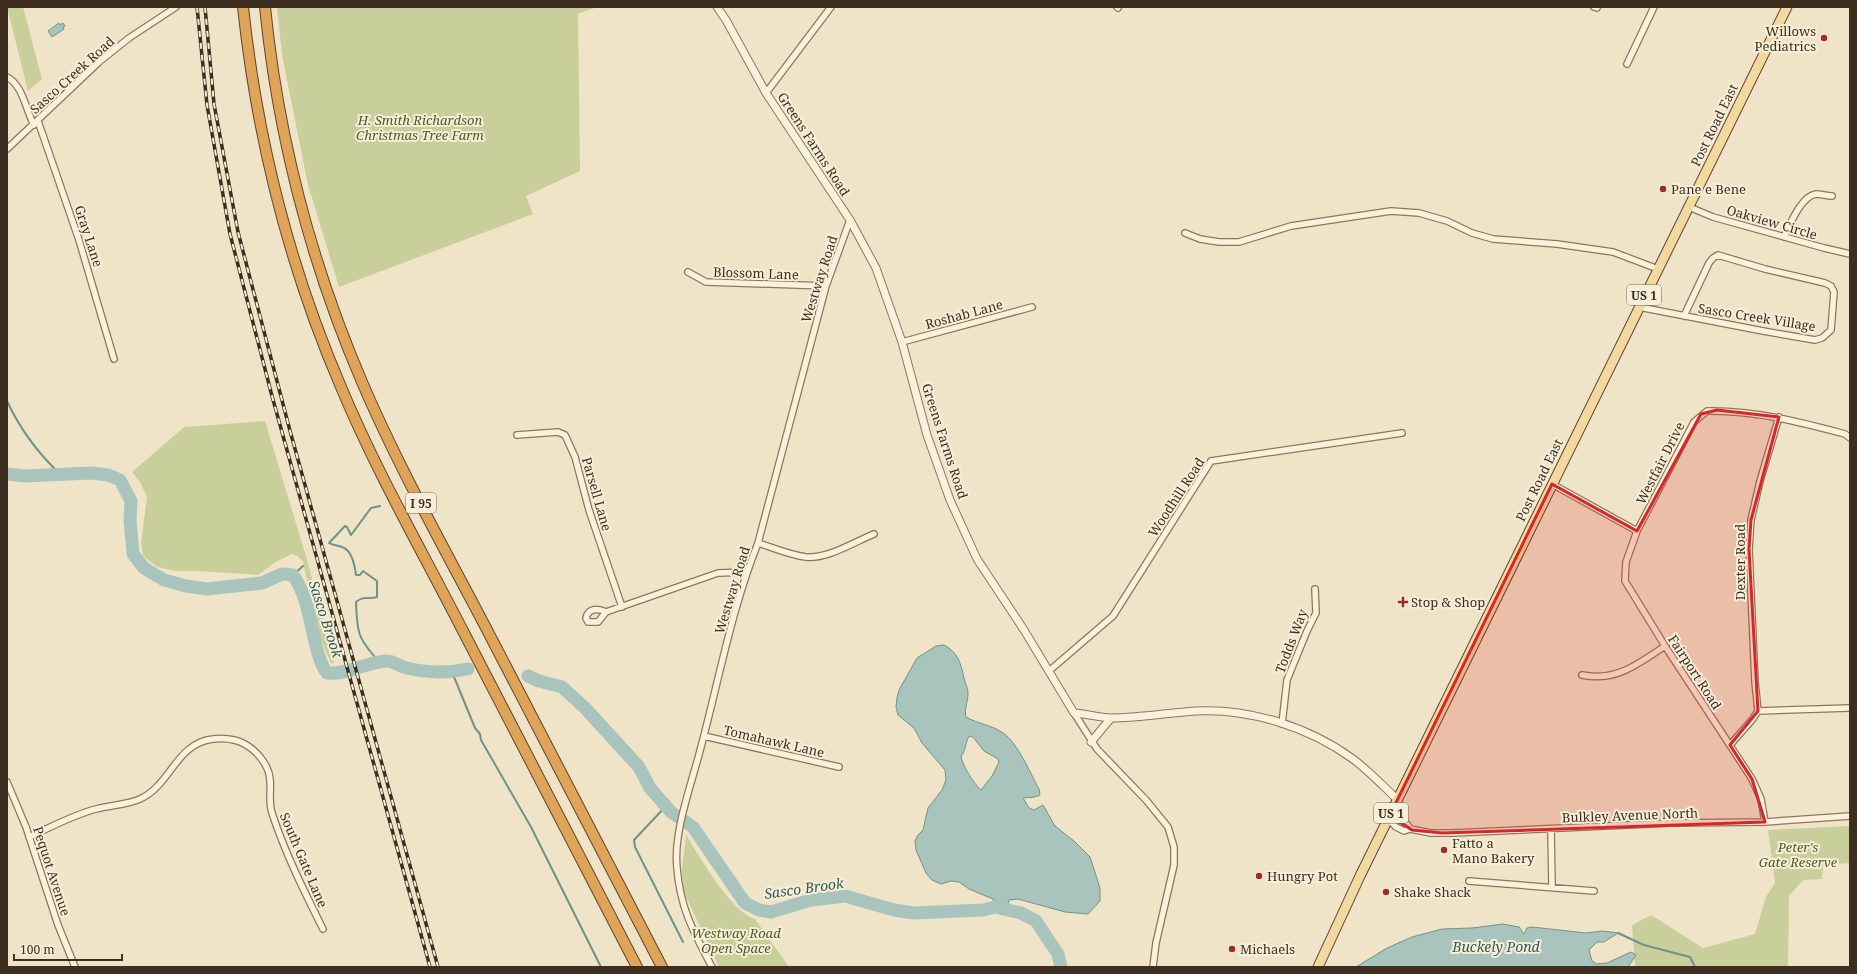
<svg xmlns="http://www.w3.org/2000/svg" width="1857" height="974" font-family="'Noto Serif',serif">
<rect width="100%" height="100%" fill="#f0e4c8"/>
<path fill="#c9cf9b" d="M7,7H23L42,79L28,91Z
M277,7H597L578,14L580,171L526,196L533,214L339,287L308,185L282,55Z
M265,421L306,556L334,663H331L320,638L303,562L298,556L292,554L274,563L258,575L199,571H176L157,567L143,556L141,542L147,497L140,482L132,472L184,427Z
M1850,826V863L1823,865L1822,879L1803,880L1789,896L1788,967H1635L1632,925L1651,915L1703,948L1755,934L1766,897L1775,883L1768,830Z
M686,835C700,857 731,912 755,919L789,967H719L683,890L682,871Z"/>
<path fill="#a9c4bc" stroke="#6f938a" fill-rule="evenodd" d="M59,23L60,25L63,23L65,26L63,27L64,29L52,37L48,31Z
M944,645C958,652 961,664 964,678C965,683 968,688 968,693C968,702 964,709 966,717C978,724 992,725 1003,733C1018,743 1030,773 1039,789L1040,795L1035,797L1023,798L1029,808L1034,810L1043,805L1055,826L1074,841L1090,857L1100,888V901L1088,914L1065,912L1018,899L1009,900L1008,904L994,902L993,899L969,889L959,882L951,881L941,884L932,880L926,873L916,850L915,841L918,835L923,830L928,808L942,790L946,780L945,770L922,743L914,728L898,715L896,707L897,698L899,690L917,658L936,646ZM969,736L973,737L984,751L998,759L999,762L992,776L981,790C974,784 962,765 961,756C966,751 965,743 969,736Z
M1503,924L1519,927L1524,934L1527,928L1532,927L1586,933L1603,931L1618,933L1604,942H1597L1589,950L1592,961L1597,964L1607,963L1631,952L1636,955L1628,967H1356L1387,948L1412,937L1442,929L1472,928Z"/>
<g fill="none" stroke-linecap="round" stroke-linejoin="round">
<path stroke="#6f938a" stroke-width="2" d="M7,401C20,429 37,452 59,473
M293,575L303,566
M379,662C358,638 357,634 356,602C364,595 369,600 377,597V581L363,571L360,575H356C355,567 352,552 344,548C340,545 334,546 329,543L345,526L347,527L351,535L371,508L380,506
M452,672L475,728L480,734L481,740L531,827L601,967
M666,806L634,840L635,847L683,942
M1618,933L1644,945L1690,957L1695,967"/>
<path stroke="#a9c4bc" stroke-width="13" d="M7,474L25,476L91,473L108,475L120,480L131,501L130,520L133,554L144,568L164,580L186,586L207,589L262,583L282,574L293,575C309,598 310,627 318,653C320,660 322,667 327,673C347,675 366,662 387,661C394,661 400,667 407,668C427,673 448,673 468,669
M528,676L539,681L562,687L585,708L639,767L650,788L671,812L693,827L745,903L759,910L771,912L811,900L845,896L894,910L914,913L983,910L995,907L1021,913L1036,921L1058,954L1061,967"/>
<g stroke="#8d765c" stroke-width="8">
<path id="minor" d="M1117,7L1118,8
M1594,7L1597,8
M1627,64L1654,7
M7,77C23,85 26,111 34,125
M766,93L831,7
M38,121L79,240L114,359
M7,149L99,62L129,38L176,7
M1689,207L1713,217L1824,248L1850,254
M1185,233L1200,239L1219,242H1239L1291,226L1391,211L1419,213L1447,221L1472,233L1493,239L1557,244L1613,252L1658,269
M1784,237C1790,225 1801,196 1816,194C1821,194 1827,196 1832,196
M688,272L706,282L826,286
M1639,307L1763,331L1815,340L1822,338L1831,330L1834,292L1831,286L1825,283L1765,269L1718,255L1713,258L1709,263L1684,316
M902,342L1032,307
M517,435L558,432L565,435L575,457L589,510L622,607
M1552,484L1637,531
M758,543C774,548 790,555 806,557C828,559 854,542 874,534
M606,612C598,608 588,608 586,618L588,622H598L606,612L718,573L747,572
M1049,671L1113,616L1211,461L1402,433
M1582,675C1616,682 1638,664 1665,646
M1758,711L1755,682L1749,549L1751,520L1760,481L1779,417
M1074,713L1097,749L1146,800L1168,827L1174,847V865L1156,943L1153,967
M1282,724L1287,680L1307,631L1316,613L1315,589
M704,736L839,767
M1730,745L1752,720L1758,711L1850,708
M7,782L26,827L58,925L75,967
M1388,819L1396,827L1404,831L1410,829L1431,833H1453L1671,823L1765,822L1850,816
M1388,819C1397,818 1406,820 1410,829
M1765,822L1761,799L1752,779L1665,646L1625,581L1626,562L1637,531L1694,422L1707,411C1754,410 1800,422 1845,434L1850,438
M1551,829L1552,887
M29,837C51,827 73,815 96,809C110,805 127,805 140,799C171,785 176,743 213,739C220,738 226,738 234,740C248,743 261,755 267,768C274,782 267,798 272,813C285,853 304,891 323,929
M1469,881L1594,891
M712,967C694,933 680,908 677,868C673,832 692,783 701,747C719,679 732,608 758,543L826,286L850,220"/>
</g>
<g stroke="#8d765c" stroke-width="9">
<path id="tertiary" d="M717,7L726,20L766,93L850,220L876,268L902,342L927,435L950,500L977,559L1024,630L1074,713C1086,714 1098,717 1111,718C1139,718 1167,713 1195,711C1250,708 1309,727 1353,759C1369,771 1383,786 1398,800
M1091,742L1111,718"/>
</g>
<g stroke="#5b4430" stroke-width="11">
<path id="primary" d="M1318,967L1360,876L1787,7"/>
</g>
<g stroke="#5b4430" stroke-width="12">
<path id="motorway" d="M243,7C257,138 289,266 341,387C376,471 422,551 463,631C522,743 580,855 637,967
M265,7C278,136 311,263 362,382C398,466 443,546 485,626C544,740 603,853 662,967"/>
</g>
<use href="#minor" stroke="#faf1dc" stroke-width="5.5"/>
<use href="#tertiary" stroke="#faf1dc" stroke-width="7"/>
<use href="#primary" stroke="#f3d9a0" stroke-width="9"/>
<use href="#motorway" stroke="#e0a458" stroke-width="10"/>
<g stroke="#3d2e20" stroke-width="3.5">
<path id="rail" d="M197,7L207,105L230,234L272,396L430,967
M205,7L214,104L238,232L289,427L438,967"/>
</g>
<use href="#rail" stroke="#f7eed8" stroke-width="2" stroke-dasharray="6" stroke-linecap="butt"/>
</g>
<path fill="#d62828" fill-opacity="0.2" stroke="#d62828" stroke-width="3" stroke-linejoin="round" d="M1717,410L1779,417L1751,520L1749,549L1758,711L1730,745L1752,779L1765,822L1442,833L1412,830L1394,818L1388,819L1552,484L1637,531L1701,414Z"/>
<g fill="#9e2a2b" stroke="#f7eed8" stroke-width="1.5">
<circle cx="1824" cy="38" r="4"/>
<circle cx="1663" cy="189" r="4"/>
<path d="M1401 596h4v4h4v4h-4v4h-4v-4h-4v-4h4z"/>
<circle cx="1444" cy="850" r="4"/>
<circle cx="1259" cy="876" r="4"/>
<circle cx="1386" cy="892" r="4"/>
<circle cx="1232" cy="949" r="4"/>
</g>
<g text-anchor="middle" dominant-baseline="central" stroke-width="4" stroke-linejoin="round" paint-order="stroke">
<g fill="#f7eed8" stroke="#756857" stroke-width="1">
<rect x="1627" y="285" width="34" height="20" rx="3"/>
<rect x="406" y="493" width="30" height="20" rx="3"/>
<rect x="1374" y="803" width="34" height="20" rx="3"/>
</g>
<g font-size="12" font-weight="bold" fill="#3d2e20">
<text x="1644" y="295">US 1</text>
<text x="421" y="503">I 95</text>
<text x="1391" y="813">US 1</text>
</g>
<g font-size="13" fill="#3d2e20" stroke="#f7eed8" text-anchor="start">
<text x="1816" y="31" text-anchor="end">Willows<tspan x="1816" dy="15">Pediatrics</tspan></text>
<text x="1671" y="189">Pane e Bene</text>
<text x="1411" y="602">Stop &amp; Shop</text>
<text x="1452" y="843">Fatto a<tspan x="1452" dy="15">Mano Bakery</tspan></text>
<text x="1267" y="876">Hungry Pot</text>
<text x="1394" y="892">Shake Shack</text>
<text x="1240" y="949">Michaels</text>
</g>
<g font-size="13" fill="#3d2e20" stroke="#f7eed8">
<text transform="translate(72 75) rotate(-42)">Sasco Creek Road</text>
<text transform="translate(1714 125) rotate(-64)">Post Road East</text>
<text transform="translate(814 144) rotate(57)">Greens Farms Road</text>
<text transform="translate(1772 222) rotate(16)">Oakview Circle</text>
<text transform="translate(89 236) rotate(72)">Gray Lane</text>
<text transform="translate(756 273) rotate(2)">Blossom Lane</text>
<text transform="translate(819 279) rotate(-72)">Westway Road</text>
<text transform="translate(964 314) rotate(-15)">Roshab Lane</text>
<text transform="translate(1757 317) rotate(9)">Sasco Creek Village</text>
<text transform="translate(945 441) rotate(72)">Greens Farms Road</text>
<text transform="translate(1660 463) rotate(-63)">Westfair Drive</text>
<text transform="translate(1539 480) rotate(-64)">Post Road East</text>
<text transform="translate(597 494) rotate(74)">Parsell Lane</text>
<text transform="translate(1176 497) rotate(-57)">Woodhill Road</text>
<text transform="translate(1740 562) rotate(-90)">Dexter Road</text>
<text transform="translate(732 590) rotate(-73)">Westway Road</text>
<text transform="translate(1291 641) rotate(-69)">Todds Way</text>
<text transform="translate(1695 672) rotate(57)">Fairport Road</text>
<text transform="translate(774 741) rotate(13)">Tomahawk Lane</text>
<text transform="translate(1630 815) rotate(-2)">Bulkley Avenue North</text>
<text transform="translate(304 860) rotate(67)">South Gate Lane</text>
<text transform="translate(52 871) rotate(72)">Pequot Avenue</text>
</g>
<g font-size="13" font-style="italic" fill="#4d5a26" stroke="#f7eed8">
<text x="420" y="120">H. Smith Richardson<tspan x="420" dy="15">Christmas Tree Farm</tspan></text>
<text x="1798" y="847">Peter's<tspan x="1798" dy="15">Gate Reserve</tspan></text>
<text x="736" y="933">Westway Road<tspan x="736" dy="15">Open Space</tspan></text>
</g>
<g font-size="14" font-style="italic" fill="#2f5d5a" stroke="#f7eed8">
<text transform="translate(326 619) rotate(72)">Sasco Brook</text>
<text transform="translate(804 888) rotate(-8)">Sasco Brook</text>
<text x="1496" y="946">Buckely Pond</text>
</g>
</g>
<rect width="1857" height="974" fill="none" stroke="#3d2e20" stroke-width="16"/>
<path d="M14 954v6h108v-6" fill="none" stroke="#3d2e20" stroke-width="2"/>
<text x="20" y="954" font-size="12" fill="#3d2e20" stroke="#f7eed8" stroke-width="3" paint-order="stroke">100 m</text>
</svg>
